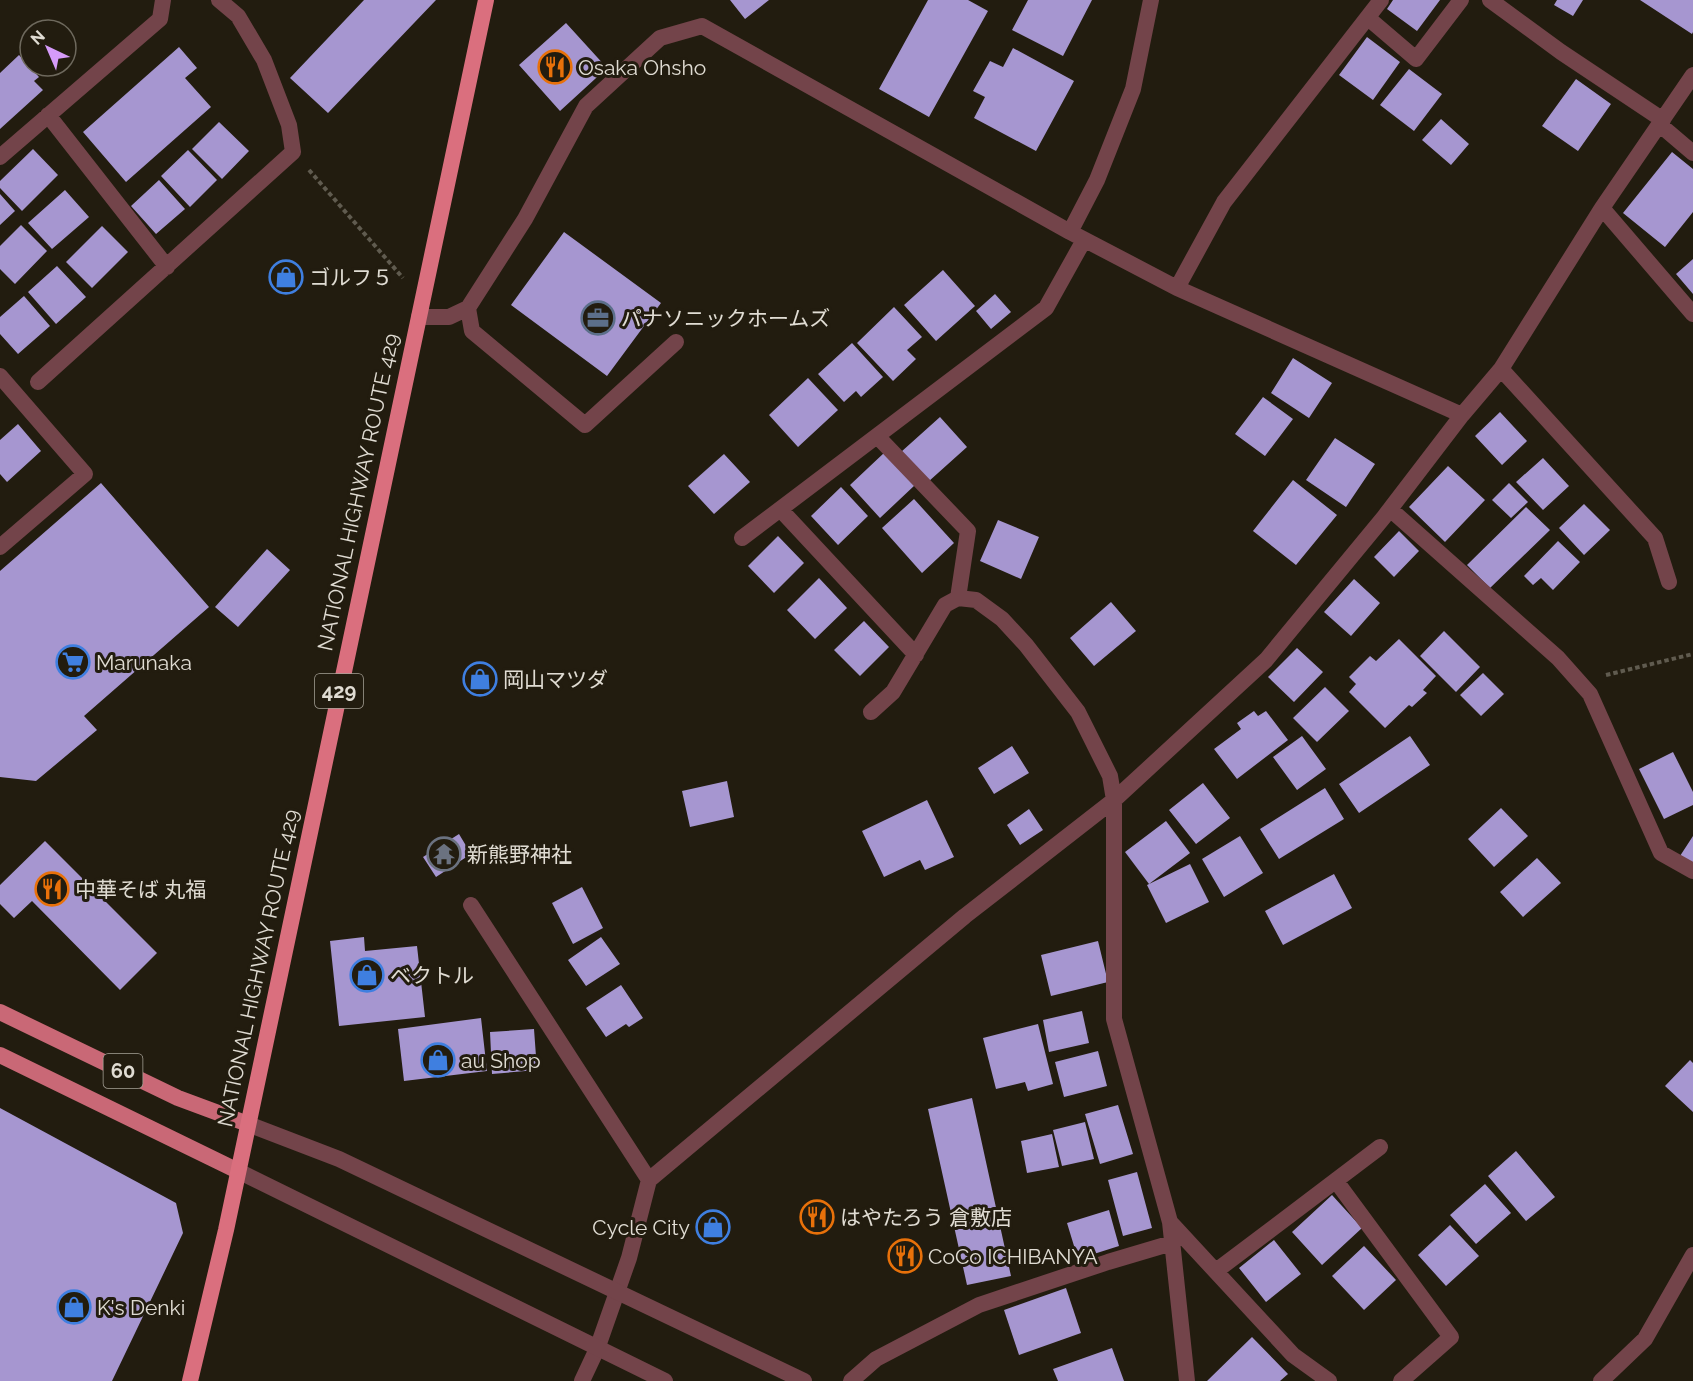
<svg xmlns="http://www.w3.org/2000/svg" width="1693" height="1381" font-family="Raleway,'Noto Sans JP',sans-serif">
<rect width="100%" height="100%" fill="#221c0f"/>
<path fill="#a696d0" d="M364,0H436L328,113L290,78Z
M730,0H769L745,19Z
M928,0H968L988,11L929,117L879,89Z
M1028,0H1092L1063,56L1012,30Z
M1393,0H1440L1417,31L1387,9Z
M1557,0H1583L1573,16L1554,5Z
M1640,0H1693V32L1692,34Z
M566,23L607,68L560,111L519,65Z
M1367,37L1400,62L1373,100L1339,75Z
M179,47L197,68L185,78L211,107L126,182L83,132Z
M1013,48L1074,81L1036,151L974,118L985,97L973,91L990,61L1003,67Z
M19,55L39,77L34,81L43,90L0,129V73Z
M1409,69L1442,94L1414,131L1380,105Z
M1576,79L1611,104L1578,151L1542,126Z
M1441,119L1469,144L1451,165L1422,140Z
M219,122L249,151L222,179L192,149Z
M33,149L58,175L22,211L0,188V181Z
M188,150L217,180L190,207L161,176Z
M1672,152L1693,169V212L1665,247L1623,213Z
M159,180L185,209L156,234L131,206Z
M65,190L89,217L52,249L28,223Z
M0,194L15,211L0,225Z
M21,225L47,251L15,284L0,269V246Z
M102,226L128,252L92,288L66,262Z
M564,232L661,303L607,376L511,305Z
M1693,259V294L1676,274Z
M57,266L86,297L56,324L28,292Z
M943,270L975,306L936,341L904,305Z
M995,294L1011,312L991,329L976,311Z
M24,296L50,326L18,354L0,334V317Z
M894,307L922,337L907,350L916,359L893,381L857,343Z
M852,343L883,377L861,397L856,391L844,402L818,374Z
M1293,358L1332,383L1309,418L1271,393Z
M808,378L838,410L798,447L769,415Z
M1263,397L1293,419L1265,456L1235,434Z
M1500,412L1527,441L1502,465L1475,436Z
M940,417L967,447L928,482L901,452Z
M18,424L41,451L7,482L0,474V440Z
M1335,438L1375,464L1346,507L1306,480Z
M885,452L915,485L880,518L850,485Z
M724,454L750,482L714,514L688,486Z
M1543,458L1569,486L1543,510L1516,482Z
M1448,466L1485,500L1445,542L1409,507Z
M1293,480L1337,515L1296,565L1253,531Z
M101,483L209,607L84,716L97,730L36,781L0,777V571Z
M1509,483L1528,502L1511,518L1492,500Z
M841,487L868,516L838,545L811,516Z
M914,499L954,543L922,573L882,528Z
M1584,504L1610,530L1584,555L1559,528Z
M1526,507L1550,530L1490,588L1467,565Z
M998,520L1039,537L1021,579L980,561Z
M1399,531L1419,551L1394,577L1374,557Z
M778,536L804,563L774,593L748,566Z
M1558,541L1580,562L1553,590L1541,578L1533,585L1524,576Z
M267,549L290,570L238,627L215,607Z
M819,578L847,608L815,639L787,610Z
M1354,579L1380,603L1351,636L1324,612Z
M1111,602L1136,631L1094,666L1070,638Z
M864,621L889,647L860,676L834,650Z
M1444,631L1480,667L1456,692L1420,656Z
M1399,639L1436,676L1423,690L1427,693L1412,707L1409,705L1385,728L1349,692L1356,684L1349,677L1370,656L1376,661Z
M1297,648L1323,672L1294,702L1268,677Z
M1483,673L1504,694L1481,716L1460,695Z
M1325,687L1349,711L1317,742L1293,718Z
M1254,711L1258,716L1266,711L1288,740L1237,779L1214,749L1241,729L1237,723Z
M1302,736L1326,769L1297,790L1273,757Z
M1410,736L1430,765L1359,813L1339,784Z
M1012,746L1029,773L994,794L978,768Z
M1673,752L1693,792V805L1664,819L1639,769Z
M727,781L734,817L690,827L682,791Z
M1203,783L1230,818L1196,844L1169,810Z
M1325,788L1344,819L1279,859L1260,829Z
M927,800L954,857L925,870L920,860L884,877L862,831Z
M1501,808L1528,836L1494,867L1468,839Z
M1029,809L1043,830L1020,845L1007,825Z
M1166,821L1190,853L1149,884L1125,852Z
M459,834L471,854L436,877L423,857Z
M1240,836L1263,873L1224,897L1202,859Z
M1693,836V864L1680,856Z
M45,841L157,953L120,990L32,901L14,918L0,904V885Z
M1537,858L1561,883L1523,917L1500,892Z
M1190,864L1209,902L1166,923L1147,885Z
M1334,874L1352,908L1283,945L1265,911Z
M582,887L603,928L573,944L552,903Z
M364,937L365,951L417,946L425,1017L339,1026L330,941Z
M601,937L620,964L586,986L568,960Z
M1098,941L1108,982L1051,996L1041,955Z
M621,985L643,1018L629,1027L626,1024L606,1037L586,1008Z
M1082,1011L1089,1043L1049,1052L1043,1020Z
M481,1018L487,1071L404,1081L398,1029Z
M1038,1024L1053,1084L1028,1091L1025,1082L996,1089L983,1038Z
M534,1029L537,1070L492,1074L490,1032Z
M1098,1051L1107,1086L1064,1097L1055,1062Z
M1690,1060L1693,1063V1112L1665,1086Z
M972,1098L1011,1276L967,1285L928,1109Z
M1118,1105L1133,1154L1100,1164L1085,1114Z
M0,1108L176,1203L183,1233L112,1381H0Z
M1085,1122L1094,1159L1062,1166L1053,1130Z
M1052,1134L1059,1167L1027,1173L1021,1141Z
M1516,1151L1555,1197L1526,1221L1488,1176Z
M1137,1172L1152,1228L1123,1236L1108,1180Z
M1485,1184L1511,1213L1476,1244L1450,1215Z
M1332,1195L1362,1228L1322,1265L1292,1232Z
M1109,1210L1119,1246L1078,1259L1067,1223Z
M1450,1225L1479,1256L1446,1286L1418,1255Z
M1274,1240L1301,1274L1266,1302L1239,1268Z
M1364,1246L1396,1280L1364,1310L1332,1276Z
M1066,1288L1081,1333L1019,1355L1004,1310Z
M1252,1337L1288,1374L1280,1381H1207Z
M1112,1348L1124,1381H1058L1053,1369Z"/>
<g fill="none" stroke-linecap="round" stroke-linejoin="round">
<path stroke="#605b4f" stroke-width="4" stroke-dasharray="4.5 3" stroke-linecap="butt" d="M309,170L403,278
M1606,675L1693,654"/>
<path stroke="#73444a" stroke-width="16" d="M1490,0L1561,52L1663,120
M1368,18L1416,59L1461,0
M48,115L167,267
M1659,124L1693,153
M0,157L160,19L163,0
M1602,208L1693,314
M1070,232L1097,180L1133,89L1151,0
M1177,288L1224,202L1381,0
M468,308L472,331L585,425L676,342
M419,317H449L468,308L525,219L586,106L660,38L702,26L1070,232L1177,288L1462,415
M1501,369L1655,538L1669,582
M0,376L85,474L0,547
M38,382L293,152L289,125L264,60L238,16L219,0
M877,436L968,531L958,598
M780,509L916,655
M1390,509L1558,658L1590,694L1661,853L1693,871
M742,538L1046,308L1084,240
M871,712L893,692L945,605L958,598L976,600L1002,619L1026,645L1078,712L1110,776L1114,800V1019L1170,1222L1187,1381
M471,905L649,1180
M1336,1181L1451,1337L1401,1381
M1170,1222L1293,1355L1329,1381
M1216,1271L1380,1147
M582,1381L597,1349L629,1258L649,1180L965,916L1114,800L1266,660L1384,517L1462,415L1501,369L1602,208L1693,75
M851,1381L876,1359L979,1305L1108,1262L1172,1243
M1601,1381L1645,1339L1693,1255"/>
<path stroke="#73444a" stroke-width="16" d="M248,1124L339,1159L804,1381
M238,1171L665,1381"/>
<path stroke="#c96876" stroke-width="16" d="M0,1012L178,1098L248,1124
M0,1055L238,1171"/>
<path stroke="#da6f7e" stroke-width="16" d="M190,1381L226,1230L486,0"/>
</g>
<defs>
<g id="restaurant-ring" transform="scale(1.725)"><circle r="9.5" fill="#221c0f" stroke="#e8710a" stroke-width="1.5"/><path d="M-5-6h1v4h1v-4h1v4h1v-4h1v5L-1.5 .5V6h-2V.5L-5-1ZM5-6V6H3V1.5H1.5Q1.5-4 5-6Z" fill="#e8710a"/></g>
<g id="shop-ring" transform="scale(1.725)"><circle r="9.5" fill="#221c0f" stroke="#3f7fe0" stroke-width="1.5"/><path d="M-5-2.5h2.3a2.7 3.5 0 0 1 5.4 0H5L5.5 6h-11ZM-1.5-2.5h3a1.5 2.3 0 0 0-3 0Z" fill="#3f7fe0"/></g>
<g id="office-ring" transform="scale(1.725)"><circle r="9.5" fill="#221c0f" stroke="#5c6f8a" stroke-width="1.5"/><path d="M-6-3h4V-5.5h4V-3h4V5H-6ZM-1-4.5V-3h2v-1.5ZM-6 0V1H6V0Z" fill="#5c6f8a"/></g>
<g id="supermarket-ring" transform="scale(1.725)"><circle r="9.5" fill="#221c0f" stroke="#3f7fe0" stroke-width="1.5"/><path d="M-6-5.5h2.5l.6 2H6L4.5 2H-2.5L-4.4-4H-6ZM-1.5 3.2a1.3 1.3 0 1 0 .1 0ZM3 3.2a1.3 1.3 0 1 0 .1 0Z" fill="#3f7fe0"/></g>
<g id="temple-ring" transform="scale(1.725)"><circle r="9.5" fill="#221c0f" stroke="#6b7280" stroke-width="1.5"/><path d="M0-6L5-2H3V0L6.5 2.5H4V6H1.5V3h-3V6H-4V2.5H-6.5L-3 0V-2H-5Z" fill="#6b7280"/></g>
</defs>
<g fill-rule="evenodd">
<use href="#restaurant-ring" x="555" y="67"/>
<use href="#shop-ring" x="286" y="277"/>
<use href="#office-ring" x="598" y="318"/>
<use href="#supermarket-ring" x="73" y="662"/>
<use href="#shop-ring" x="480" y="679"/>
<use href="#temple-ring" x="444" y="854"/>
<use href="#restaurant-ring" x="52" y="889"/>
<use href="#shop-ring" x="367" y="975"/>
<use href="#shop-ring" x="438" y="1060"/>
<use href="#restaurant-ring" x="817" y="1217"/>
<use href="#shop-ring" x="713" y="1227"/>
<use href="#restaurant-ring" x="905" y="1256"/>
<use href="#shop-ring" x="74" y="1307"/>
</g>
<g text-anchor="middle" dominant-baseline="central" stroke-width="6" stroke-linejoin="round" paint-order="stroke">
<g fill="#221c0f" stroke="#a7a298" stroke-width="1.5">
<rect x="315" y="674" width="48" height="34" rx="4.5"/>
<rect x="103.5" y="1054" width="39" height="34" rx="4.5"/>
</g>
<g font-size="20" font-weight="bold" fill="#e0dcd3">
<text x="339" y="691">429</text>
<text x="123" y="1071">60</text>
</g>
<g font-size="21" fill="#e0dcd3" stroke="#221c0f" text-anchor="start">
<text x="578" y="67">Osaka Ohsho</text>
<text x="309" y="277">ゴルフ５</text>
<text x="621" y="318">パナソニックホームズ</text>
<text x="96" y="662">Marunaka</text>
<text x="503" y="679">岡山マツダ</text>
<text x="467" y="854">新熊野神社</text>
<text x="75" y="889">中華そば 丸福</text>
<text x="390" y="975">ベクトル</text>
<text x="461" y="1060">au Shop</text>
<text x="840" y="1217">はやたろう 倉敷店</text>
<text x="690" y="1227" text-anchor="end">Cycle City</text>
<text x="928" y="1256">CoCo ICHIBANYA</text>
<text x="97" y="1307">K's Denki</text>
</g>
<g font-size="21" fill="#e0dcd3" stroke="#221c0f">
<text transform="translate(358 492) rotate(-78)">NATIONAL HIGHWAY ROUTE 429</text>
<text transform="translate(258 968) rotate(-78)">NATIONAL HIGHWAY ROUTE 429</text>
</g>
</g>
<g transform="translate(48 48) rotate(316)"><circle r="28" fill="#221c0f" stroke="#6e695d" stroke-width="1.5"/>
<path d="M0-4.5L10 22L0 15L-10 22Z" fill="#d69bfa"/>
<text y="-9" font-size="16" font-weight="bold" text-anchor="middle" fill="#e0dcd3">N</text>
</g>
</svg>
